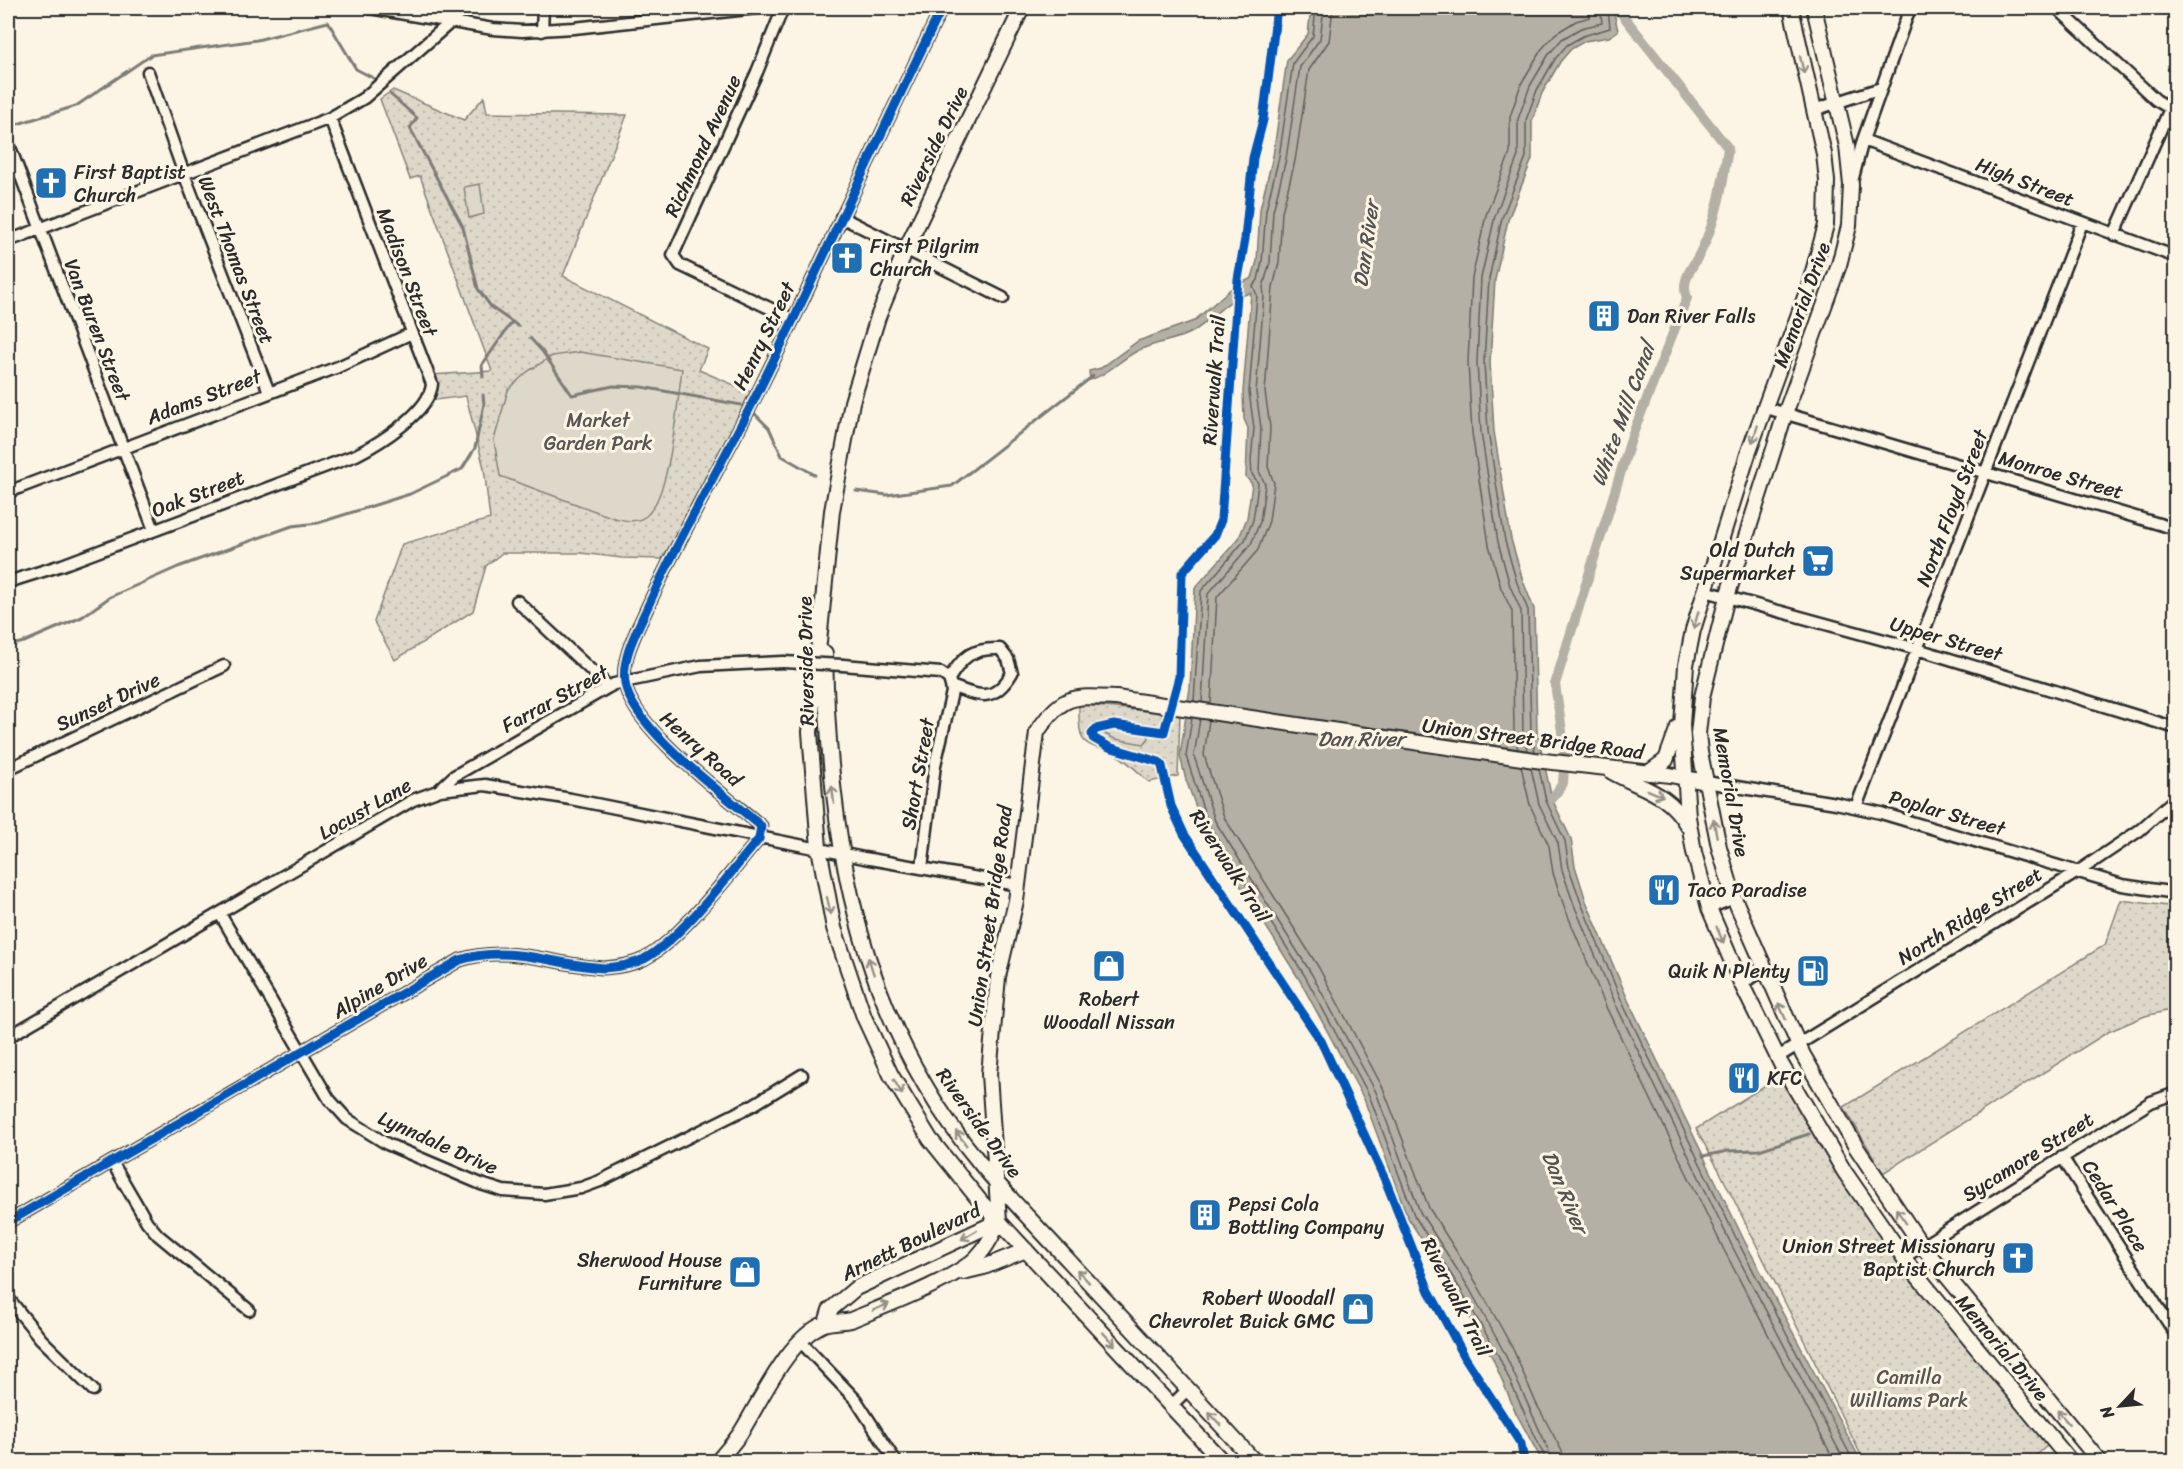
<svg xmlns="http://www.w3.org/2000/svg" width="2183" height="1469" font-family="Sriracha,sans-serif">
<defs>
<pattern id="park-dots" width="8" height="8" patternUnits="userSpaceOnUse" patternTransform="scale(1.5)"><rect width="8" height="8" fill="#ded8ca"/><path d="M2 2h.1M6 6h.1" fill="none" stroke="#bfbaae" stroke-width="1.8" stroke-linecap="round"/></pattern>
</defs>
<rect width="100%" height="100%" fill="#fcf5e5"/>
<filter id="ink" filterUnits="userSpaceOnUse"><feTurbulence type="fractalNoise" baseFrequency=".0167" numOctaves="2"/><feDisplacementMap in="SourceGraphic" scale="12" xChannelSelector="R" yChannelSelector="G"/><feConvolveMatrix kernelMatrix="1 2 1 2 8 2 1 2 1" color-interpolation-filters="sRGB"/></filter>
<g filter="url(#ink)">
<path fill="url(#park-dots)" stroke="#84827a" stroke-width="1.5" d="M393,90L464,120L484,97L487,113L627,115L563,276L708,349L699,370L753,393L686,521L662,559L622,558L581,553H502L486,566L473,611L395,660L374,622L402,544L490,519L484,468L466,396L435,400L431,375L492,371L420,176L410,179L380,99Z
M1083,705L1180,714L1178,776L1149,782C1140,774 1130,763 1120,757C1086,740 1078,753 1079,706Z
M2121,900L2175,907V1009L2145,1016L2108,1032L1883,1173L1844,1107L2105,945Z
M1780,1076L1854,1199L1900,1263L2048,1445L2030,1461H1864L1720,1172L1696,1129Z"/>
<path fill="#ded8ca" stroke="#84827a" stroke-width="1.5" d="M480,184L484,214L469,218L464,187Z
M580,352L682,369C677,403 671,495 646,516C636,524 622,520 611,517L500,476L494,440L508,390L527,372L552,356Z
M1112,729L1148,735L1149,738L1144,744L1115,739L1105,734L1106,730Z"/>
<path fill="#b4b0a5" stroke="#7d7b74" stroke-width="1.5" d="M1311,8H1613L1618,31L1609,37L1585,41L1571,49L1560,62L1542,93L1532,121V159L1508,220L1495,280L1490,362L1494,431L1511,539L1523,581L1534,609L1537,731L1552,799L1571,839L1575,866L1586,901L1628,1000L1744,1240L1861,1461H1542L1516,1413L1493,1359L1457,1295L1408,1218L1364,1099L1299,979L1203,826L1186,780L1180,756L1190,688L1195,588L1239,538L1247,518L1252,484L1246,477L1248,428L1244,419L1243,392L1251,293C1228,297 1213,319 1194,331C1176,341 1155,342 1137,351C1120,360 1109,374 1090,380L1089,371L1101,368L1138,341L1194,321L1233,287L1252,278L1257,261L1260,209L1273,156L1287,60L1308,34Z"/>
<g fill="none" stroke-linecap="round" stroke-linejoin="round">
<path stroke="#62605c" stroke-width="1.5" d="M1194,701L1201,591L1245,540L1253,520L1256,500L1258,483L1252,474L1251,460L1254,428L1249,392L1257,295L1253,286L1258,280L1262,262L1266,210L1279,157L1293,63L1313,36L1316,8
M1202,702L1208,594L1251,544L1260,522L1263,501L1265,484L1259,471L1261,428L1256,392L1264,296L1263,287L1270,262L1273,211L1286,159L1300,67L1320,39L1324,8
M1211,704L1217,597L1258,550L1269,521L1274,483L1268,467L1270,427L1265,392L1273,287L1279,263L1282,212L1295,161L1309,70L1329,41L1333,8
M1192,718L1186,756L1208,824L1305,976L1369,1095L1414,1215L1462,1292L1498,1355L1547,1462
M1200,719L1194,756L1215,821L1311,973L1376,1092L1420,1212L1469,1288L1504,1352L1554,1462
M1209,720L1204,755L1224,817L1319,968L1383,1088L1429,1208L1477,1284L1513,1349L1536,1403L1562,1451L1563,1462
M1518,749L1514,732L1512,611L1501,588L1489,545L1472,433L1468,362L1472,278L1486,215L1510,153V117L1521,84L1541,50L1555,34L1576,21L1590,17L1591,8
M1527,750L1523,732L1521,611L1510,586L1498,542L1481,432L1477,362L1481,278L1495,216L1518,156V119L1530,86L1549,54L1562,39L1581,28L1602,23L1600,8
M1535,752L1531,732L1528,610L1517,583L1505,541L1488,431L1484,362L1489,279L1502,218L1526,157V120L1537,90L1555,59L1567,45L1583,36L1610,28L1608,8
M1521,766L1530,805L1549,846L1553,873L1565,909L1607,1009L1724,1250L1835,1462
M1531,768L1539,804L1558,843L1562,870L1574,905L1616,1005L1732,1246L1845,1462
M1539,769L1546,801L1565,841L1569,868L1581,903L1622,1002L1738,1242L1854,1462"/>
<path stroke="#7d7b74" stroke-width="3" d="M390,94L417,118L410,128L463,227L478,289L492,308L518,326
M11,126L76,106L151,55L257,40L328,22L356,69L375,79
M530,338L542,351L572,395L613,386L642,387L741,405
M483,377L482,365L512,322
M755,414L769,428L782,456L815,475
M856,491L887,495L952,486L1093,376
M8,646L24,642L82,617L110,597L178,567L292,526L318,523L410,494L462,469L475,448L484,404L483,395
M1703,1156L1728,1151L1759,1150L1809,1134"/>
<path stroke="#b4b0a5" stroke-width="10" d="M1552,799L1563,783L1565,752L1555,684L1632,436L1687,298C1685,291 1684,287 1686,280C1689,269 1696,262 1701,251C1717,220 1723,182 1728,148L1617,8"/>
<g stroke="#2b2b2b" stroke-width="15">
<path id="minor" d="M370,8L493,29L522,31L574,28L757,8
M783,8L757,72L673,255L680,265L792,319
M2057,8L2156,100L2176,112
M542,31L543,8
M148,72L184,174L269,392
M1814,110L1881,88
M1863,140L2176,257
M8,142L154,530
M1853,178L1863,140L1910,8
M841,217L1003,298
M2114,235L2176,95
M8,241L330,118L364,98L452,21
M1763,407L2176,529
M8,492L338,367L412,333
M8,582L62,565L356,455C378,444 430,412 432,384L330,118
M1705,591L1917,649L2176,728
M517,601L609,687
M843,665L941,673L949,679L951,686C980,697 994,703 1012,673L1008,659L1000,649C972,648 963,656 949,679
M8,769L224,666
M1706,782L1836,803L1881,813L2122,885L2176,893
M440,789L454,776L614,684L701,666L783,662
M1856,807L2082,223
M922,868L935,765L952,692L951,686
M1709,908L1734,898
M220,914L329,1099L347,1119L387,1144L481,1184L503,1191L544,1194L581,1188L600,1181L753,1105L802,1075
M1741,983L1764,971
M8,1037L413,800L440,790L485,785L571,799L864,858L1018,885
M1778,1057L2079,871L2140,830L2176,798
M2062,1157L2176,1335
M112,1162L147,1222L158,1235L249,1310
M8,1222L460,960C510,944 554,965 604,968C618,967 632,965 644,959C681,939 731,872 759,839L761,826C726,796 631,727 625,683C621,657 638,629 648,606C682,531 724,460 761,386C823,261 880,133 942,8
M1903,1258L2151,1102L2176,1093
M8,1298L41,1339L93,1390
M801,1342L856,1400L896,1462
M1171,1406L1188,1389"/>
</g>
<g stroke="#2b2b2b" stroke-width="18">
<path id="major" d="M1022,8L906,249L878,317L852,402L832,511L810,732L819,848L834,928L864,1017L891,1075L930,1139L980,1201L1223,1462
M1791,8L1824,154L1827,181L1826,225L1809,286L1748,454L1693,630L1686,665L1682,725L1688,817L1694,852L1709,908L1741,983L1781,1064L1844,1171L1911,1268L2071,1462
M1814,8L1847,146L1851,185L1849,226L1839,265L1785,414L1727,597L1702,697L1698,734L1700,752L1719,847L1734,898L1803,1055L1856,1147L1922,1246L2100,1462
M825,653C828,804 847,953 925,1085C963,1152 1018,1206 1070,1262C1132,1329 1194,1395 1255,1462
M1612,772C1642,789 1668,792 1687,825
M1648,773L1666,760L1678,727
M963,1272L984,1267L1026,1250
M826,1323L830,1310L856,1288L999,1221
M717,1462C726,1451 736,1441 743,1429C762,1398 789,1338 824,1324C832,1321 843,1322 851,1320C882,1307 957,1279 977,1257C987,1247 993,1234 999,1221L989,1074L998,977L1016,901L1037,732C1063,694 1072,696 1116,698L1535,760L1670,775L1706,782"/>
</g>
<use href="#minor" stroke="#fcf5e5" stroke-width="10"/>
<use href="#major" stroke="#fcf5e5" stroke-width="14"/>
<g stroke="#2b2b2b" stroke-width="15" stroke-linecap="butt">
<path id="minor-bridge" d="M783,662L843,665"/>
</g>
<use href="#minor-bridge" stroke="#fcf5e5" stroke-width="10"/>
<g stroke="#fcf5e5" stroke-width="13">
<path id="cycleway" d="M1277,8L1263,120L1253,158L1245,239L1238,279L1221,520L1215,535L1182,573L1179,677L1164,732L1114,725L1096,729L1092,734L1093,738L1109,747L1159,762L1162,766L1171,806L1184,834L1321,1041L1386,1182L1429,1291L1466,1359L1521,1444L1524,1462
M8,1222L460,960C510,944 554,965 604,968C618,967 632,965 644,959C681,939 731,872 759,839L761,826C726,796 631,727 625,683C621,657 638,629 648,606C682,531 724,460 761,386C823,261 880,133 942,8"/>
</g>
<use href="#cycleway" stroke="#0057b8" stroke-width="9"/>
</g>
<defs><path id="oneway-shaft" d="M-6 0H5M1.5-3L5.5 0L1.5 3" fill="none" stroke-width="1.6" stroke-linecap="round" stroke-linejoin="round" transform="scale(1.5)"/></defs>
<g stroke="#949088">
<use href="#oneway-shaft" transform="translate(1802 65) rotate(77)"/>
<use href="#oneway-shaft" transform="translate(1755 434) rotate(108)"/>
<use href="#oneway-shaft" transform="translate(1696 620) rotate(106)"/>
<use href="#oneway-shaft" transform="translate(1655 793) rotate(22)"/>
<use href="#oneway-shaft" transform="translate(833 795) rotate(-97)"/>
<use href="#oneway-shaft" transform="translate(1715 828) rotate(-101)"/>
<use href="#oneway-shaft" transform="translate(829 906) rotate(77)"/>
<use href="#oneway-shaft" transform="translate(1720 935) rotate(67)"/>
<use href="#oneway-shaft" transform="translate(871 966) rotate(-108)"/>
<use href="#oneway-shaft" transform="translate(1782 1011) rotate(-114)"/>
<use href="#oneway-shaft" transform="translate(898 1087) rotate(60)"/>
<use href="#oneway-shaft" transform="translate(961 1138) rotate(-127)"/>
<use href="#oneway-shaft" transform="translate(1901 1216) rotate(-125)"/>
<use href="#oneway-shaft" transform="translate(969 1235) rotate(150)"/>
<use href="#oneway-shaft" transform="translate(1083 1276) rotate(-133)"/>
<use href="#oneway-shaft" transform="translate(881 1307) rotate(-24)"/>
<use href="#oneway-shaft" transform="translate(1109 1339) rotate(47)"/>
<use href="#oneway-shaft" transform="translate(2063 1417) rotate(-130)"/>
<use href="#oneway-shaft" transform="translate(1215 1419) rotate(-133)"/>
</g>
</g>
<defs>
<g id="church-square" transform="scale(1.725)"><rect x="-9" y="-9" width="18" height="18" rx="4" fill="#1f6fb2" stroke="#fcf5e5"/><path d="M-1.2-6h2.4v3.5h3.3v2.4h-3.3V6h-2.4V-.1h-3.3v-2.4h3.3Z" fill="#fff"/></g>
<g id="building-square" transform="scale(1.725)"><rect x="-9" y="-9" width="18" height="18" rx="4" fill="#1f6fb2" stroke="#fcf5e5"/><path d="M-4-6H4V6H1V3H-1V6H-4ZM-2.5-4.3h1.7v1.8h-1.7ZM.8-4.3h1.7v1.8H.8ZM-2.5-1h1.7V.8h-1.7ZM.8-1h1.7V.8H.8Z" fill="#fff"/></g>
<g id="supermarket-square" transform="scale(1.725)"><rect x="-9" y="-9" width="18" height="18" rx="4" fill="#1f6fb2" stroke="#fcf5e5"/><path d="M-6-5.5h2.5l.6 2H6L4.5 2H-2.5L-4.4-4H-6ZM-1.5 3.2a1.3 1.3 0 1 0 .1 0ZM3 3.2a1.3 1.3 0 1 0 .1 0Z" fill="#fff"/></g>
<g id="restaurant-square" transform="scale(1.725)"><rect x="-9" y="-9" width="18" height="18" rx="4" fill="#1f6fb2" stroke="#fcf5e5"/><path d="M-5-6h1v4h1v-4h1v4h1v-4h1v5L-1.5 .5V6h-2V.5L-5-1ZM5-6V6H3V1.5H1.5Q1.5-4 5-6Z" fill="#fff"/></g>
<g id="shop-square" transform="scale(1.725)"><rect x="-9" y="-9" width="18" height="18" rx="4" fill="#1f6fb2" stroke="#fcf5e5"/><path d="M-5-2.5h2.3a2.7 3.5 0 0 1 5.4 0H5L5.5 6h-11ZM-1.5-2.5h3a1.5 2.3 0 0 0-3 0Z" fill="#fff"/></g>
<g id="fuel-square" transform="scale(1.725)"><rect x="-9" y="-9" width="18" height="18" rx="4" fill="#1f6fb2" stroke="#fcf5e5"/><path d="M-5.5-6h7V0h2V4h1.3V-2.5L3-4.5l.8-.8L6-3V5H2.5V1h-1V6h-7ZM-4.2-4.7v3.2H.2V-4.7Z" fill="#fff"/></g>
</defs>
<g fill-rule="evenodd">
<use href="#church-square" x="51" y="183"/>
<use href="#church-square" x="847" y="258"/>
<use href="#building-square" x="1604" y="316"/>
<use href="#supermarket-square" x="1818" y="561"/>
<use href="#restaurant-square" x="1664" y="890"/>
<use href="#shop-square" x="1109" y="966"/>
<use href="#fuel-square" x="1813" y="971"/>
<use href="#restaurant-square" x="1744" y="1078"/>
<use href="#building-square" x="1205" y="1215"/>
<use href="#church-square" x="2018" y="1258"/>
<use href="#shop-square" x="745" y="1272"/>
<use href="#shop-square" x="1358" y="1309"/>
</g>
<g text-anchor="middle" dominant-baseline="central" stroke-width="6" stroke-linejoin="round" paint-order="stroke">
<g font-size="20" fill="#2b2b2b" stroke="#fcf5e5">
<text transform="translate(703 146) rotate(-65)">Richmond Avenue</text>
<text transform="translate(934 146) rotate(-64)">Riverside Drive</text>
<text transform="translate(2025 182) rotate(21)">High Street</text>
<text transform="translate(236 260) rotate(69)">West Thomas Street</text>
<text transform="translate(407 272) rotate(69)">Madison Street</text>
<text transform="translate(1802 305) rotate(-70)">Memorial Drive</text>
<text transform="translate(97 330) rotate(69)">Van Buren Street</text>
<text transform="translate(764 336) rotate(-64)">Henry Street</text>
<text transform="translate(1214 380) rotate(-86)">Riverwalk Trail</text>
<text transform="translate(204 397) rotate(-21)">Adams Street</text>
<text transform="translate(2061 475) rotate(16)">Monroe Street</text>
<text transform="translate(198 494) rotate(-21)">Oak Street</text>
<text transform="translate(1952 508) rotate(-69)">North Floyd Street</text>
<text transform="translate(1946 639) rotate(16)">Upper Street</text>
<text transform="translate(806 661) rotate(-91)">Riverside Drive</text>
<text transform="translate(555 699) rotate(-29)">Farrar Street</text>
<text transform="translate(108 702) rotate(-25)">Sunset Drive</text>
<text transform="translate(1533 739) rotate(7)">Union Street Bridge Road</text>
<text transform="translate(701 749) rotate(42)">Henry Road</text>
<text transform="translate(918 774) rotate(-80)">Short Street</text>
<text transform="translate(1731 792) rotate(80)">Memorial Drive</text>
<text transform="translate(365 809) rotate(-30)">Locust Lane</text>
<text transform="translate(1947 813) rotate(16)">Poplar Street</text>
<text transform="translate(1230 866) rotate(57)">Riverwalk Trail</text>
<text transform="translate(990 916) rotate(-82)">Union Street Bridge Road</text>
<text transform="translate(1970 916) rotate(-32)">North Ridge Street</text>
<text transform="translate(380 986) rotate(-31)">Alpine Drive</text>
<text transform="translate(979 1123) rotate(54)">Riverside Drive</text>
<text transform="translate(438 1143) rotate(24)">Lynndale Drive</text>
<text transform="translate(2028 1157) rotate(-32)">Sycamore Street</text>
<text transform="translate(2115 1206) rotate(58)">Cedar Place</text>
<text transform="translate(911 1242) rotate(-26)">Arnett Boulevard</text>
<text transform="translate(1456 1297) rotate(63)">Riverwalk Trail</text>
<text transform="translate(2002 1348) rotate(50)">Memorial Drive</text>
</g>
<g font-size="20" fill="#2b2b2b" stroke="#fcf5e5" text-anchor="start">
<text x="74" y="172">First Baptist<tspan x="74" dy="23">Church</tspan></text>
<text x="870" y="246">First Pilgrim<tspan x="870" dy="23">Church</tspan></text>
<text x="1627" y="316">Dan River Falls</text>
<text x="1795" y="550" text-anchor="end">Old Dutch<tspan x="1795" dy="23">Supermarket</tspan></text>
<text x="1687" y="890">Taco Paradise</text>
<text x="1790" y="971" text-anchor="end">Quik N Plenty</text>
<text x="1109" y="999" text-anchor="middle">Robert<tspan x="1109" dy="23">Woodall Nissan</tspan></text>
<text x="1767" y="1078">KFC</text>
<text x="1228" y="1204">Pepsi Cola<tspan x="1228" dy="23">Bottling Company</tspan></text>
<text x="1995" y="1246" text-anchor="end">Union Street Missionary<tspan x="1995" dy="23">Baptist Church</tspan></text>
<text x="722" y="1260" text-anchor="end">Sherwood House<tspan x="722" dy="23">Furniture</tspan></text>
<text x="1335" y="1298" text-anchor="end">Robert Woodall<tspan x="1335" dy="23">Chevrolet Buick GMC</tspan></text>
</g>
<g font-size="20" fill="#585653" stroke="#fcf5e5">
<text x="598" y="420">Market<tspan x="598" dy="23">Garden Park</tspan></text>
<text x="1909" y="1377">Camilla<tspan x="1909" dy="23">Williams Park</tspan></text>
</g>
<g font-size="21" font-style="italic" fill="#545350" stroke="#fcf5e5">
<text transform="translate(1366 244) rotate(-82)">Dan River</text>
<text transform="translate(1623 414) rotate(-70)">White Mill Canal</text>
<text x="1361" y="739">Dan River</text>
<text transform="translate(1565 1192) rotate(67)">Dan River</text>
</g>
</g>
<rect width="2183" height="1469" fill="none" stroke="#fcf5e5" stroke-width="30"/>
<rect x="15" y="15" width="2153" height="1439" fill="none" stroke="#2b2b2b" stroke-width="2" filter="url(#ink)"/>
<g transform="translate(2120 1406) rotate(244)" stroke="#fcf5e5" stroke-width="4.5" paint-order="stroke">
<path d="M0-4.5L10 22L0 15L-10 22Z" fill="#2b2b2b"/>
<text y="-9" font-size="16" font-weight="bold" text-anchor="middle" fill="#2b2b2b">N</text>
</g>
</svg>
